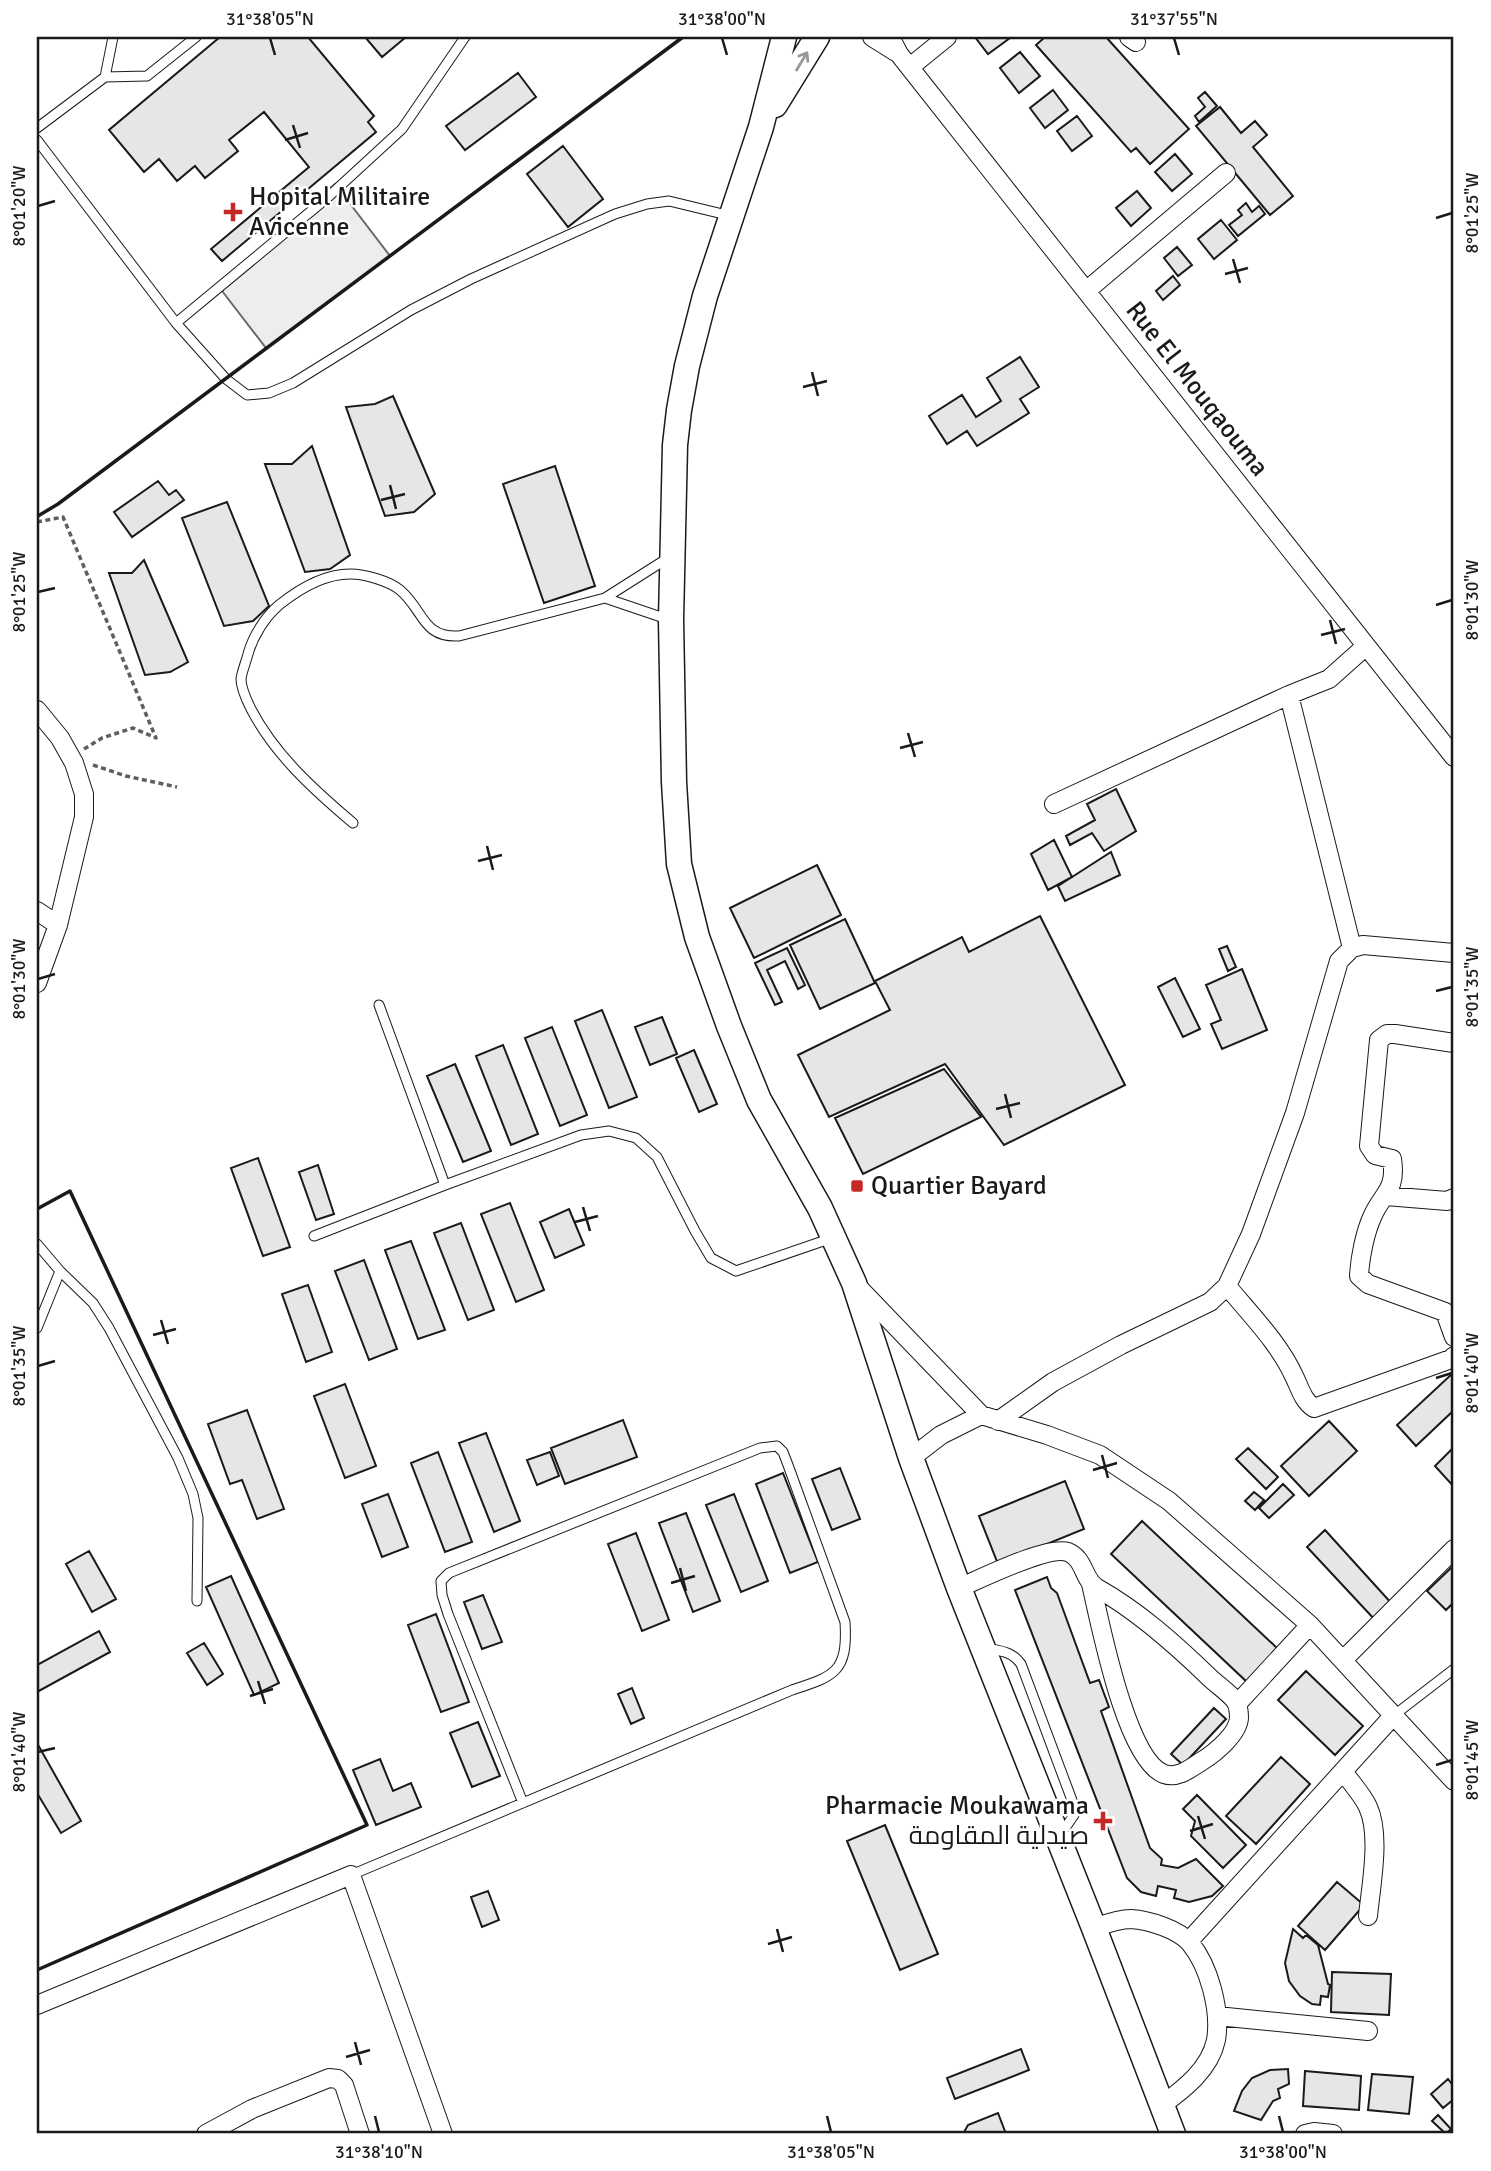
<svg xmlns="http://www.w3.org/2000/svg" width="1491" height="2171" font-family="Signika,Cairo,sans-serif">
<rect width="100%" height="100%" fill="#fff"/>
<path fill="#ededed" stroke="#6a6a6a" stroke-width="2" d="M335,184L390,256L266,348L219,287Z"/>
<path fill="#e6e6e6" stroke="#1a1a1a" stroke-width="2" d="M220,37H308L374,116L368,122L376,132L222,261L211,249L309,167L264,112L229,140L238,151L205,178L195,166L177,181L159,159L144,172L109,130Z
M365,37H406L382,57Z
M975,37H1010V38L988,54Z
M1045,37H1106L1189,129L1150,164L1136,148L1131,152L1036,45Z
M1020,52L1040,76L1019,93L1000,68Z
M518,73L536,97L465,150L446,126Z
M1053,90L1068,110L1045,128L1030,108Z
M1205,92L1217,106L1199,122L1195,116L1205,107L1198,98Z
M1220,107L1241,133L1255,121L1267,135L1253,147L1293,196L1270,215L1196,126Z
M1077,116L1092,136L1072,151L1057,131Z
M563,146L603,199L568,227L527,174Z
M1175,154L1192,174L1172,191L1155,172Z
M1137,191L1151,208L1131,226L1116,208Z
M1246,203L1252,212L1259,206L1265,214L1238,236L1229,225L1242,215L1238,210Z
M1221,220L1237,240L1214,259L1198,239Z
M1177,247L1192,265L1178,276L1164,258Z
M1173,276L1180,285L1163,300L1156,291Z
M1020,357L1039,387L1020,399L1029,413L977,446L967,431L947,444L929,416L962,395L976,417L1001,401L987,378Z
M393,396L435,494L414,512L385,516L346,407L375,404Z
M312,446L350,555L330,569L305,572L265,464H292Z
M555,466L595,586L544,603L503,484Z
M158,481L169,495L176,490L184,500L132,537L114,512Z
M227,502L269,606L253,621L224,626L182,518Z
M144,560L188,662L170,672L145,675L109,573H132Z
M1116,789L1136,831L1104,851L1092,833L1070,845L1066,836L1095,820L1087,804Z
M1054,840L1072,877L1048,890L1031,854Z
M1111,852L1120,875L1065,901L1058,886Z
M817,865L841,915L754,958L730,908Z
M1040,916L1125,1085L1004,1145L945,1064L829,1117L798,1055L890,1010L875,981L962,937L969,952Z
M845,919L875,983L820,1009L790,945Z
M1227,946L1236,967L1228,971L1219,949Z
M787,948L805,985L798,989L785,961L767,970L782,1002L775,1005L755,963Z
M1242,969L1267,1030L1222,1049L1211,1024L1221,1020L1206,985Z
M1175,978L1200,1029L1183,1037L1158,987Z
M602,1010L637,1097L609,1108L575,1021Z
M662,1017L677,1054L650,1065L635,1027Z
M552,1027L587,1115L560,1126L525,1038Z
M503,1045L538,1134L511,1145L476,1056Z
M694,1050L717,1104L699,1112L676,1058Z
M455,1064L491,1151L463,1162L427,1076Z
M944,1069L981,1117L863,1174L835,1118Z
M258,1158L290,1247L263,1256L231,1168Z
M318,1165L334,1214L316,1220L299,1172Z
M510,1203L544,1290L516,1302L481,1214Z
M569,1209L584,1245L555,1258L540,1222Z
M461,1223L494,1310L468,1320L434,1233Z
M411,1241L445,1330L418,1339L385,1250Z
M364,1260L397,1349L369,1360L335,1271Z
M308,1285L332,1352L306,1362L282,1294Z
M1454,1372V1410L1416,1446L1397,1425Z
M345,1384L376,1466L345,1478L314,1396Z
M247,1410L284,1509L257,1519L242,1480L230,1484L208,1424Z
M623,1420L637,1457L565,1484L551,1448Z
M1329,1421L1357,1451L1309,1496L1281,1466Z
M486,1433L520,1521L494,1532L459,1443Z
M1454,1447V1487L1435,1466Z
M1248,1448L1278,1477L1266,1489L1236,1459Z
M438,1452L472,1542L445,1552L411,1463Z
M550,1452L559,1476L537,1485L527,1460Z
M840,1468L860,1519L832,1530L812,1479Z
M783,1473L818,1562L790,1573L756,1484Z
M1065,1481L1084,1529L998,1564L979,1516Z
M1283,1484L1294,1495L1269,1518L1259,1508Z
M1254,1492L1264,1500L1255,1510L1245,1501Z
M388,1494L408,1547L382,1557L362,1504Z
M734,1494L768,1581L741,1592L706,1505Z
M686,1513L720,1601L693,1612L659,1523Z
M1142,1521L1278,1649L1247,1682L1111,1554Z
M1325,1530L1393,1605L1376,1621L1307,1547Z
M636,1533L669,1620L642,1631L608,1544Z
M89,1551L116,1599L92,1612L66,1564Z
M1454,1565V1602L1446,1610L1427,1591Z
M231,1576L279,1683L254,1695L206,1587Z
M1047,1577L1051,1588L1057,1593L1090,1683L1099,1680L1109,1707L1101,1711L1150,1848L1162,1859L1161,1865L1178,1868L1196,1859L1223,1886L1212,1896L1189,1902L1174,1898L1176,1890L1158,1886L1156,1896L1141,1892L1127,1878L1015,1590Z
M483,1595L502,1642L482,1649L464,1602Z
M436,1614L469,1702L441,1712L408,1625Z
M99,1631L110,1652L37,1692V1665Z
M204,1643L223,1674L207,1685L187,1653Z
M1306,1671L1363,1726L1335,1755L1278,1700Z
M632,1688L644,1718L631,1724L618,1694Z
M1214,1708L1226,1719L1183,1765L1171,1754Z
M478,1722L500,1776L472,1787L450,1733Z
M37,1743L81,1821L61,1833L37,1793Z
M1281,1757L1310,1784L1256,1844L1226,1816Z
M380,1759L393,1791L411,1783L421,1807L376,1825L353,1770Z
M1197,1795L1246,1845L1223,1868L1191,1836L1195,1821L1183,1809Z
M885,1825L938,1954L900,1970L847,1841Z
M1337,1882L1364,1905L1325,1950L1298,1926Z
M488,1891L499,1920L482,1927L471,1897Z
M1293,1929L1303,1938L1306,1935L1318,1945L1328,1984L1330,1985L1328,1997L1321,1996L1320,2005L1312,2004L1300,1996L1289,1981L1285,1963Z
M1332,1972L1391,1974L1389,2015L1331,2012Z
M1021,2049L1029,2070L955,2099L947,2078Z
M1288,2069L1289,2084L1278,2089L1280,2098L1273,2101L1261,2120L1234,2111L1242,2091L1252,2078L1270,2070Z
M1305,2071L1361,2076L1359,2110L1303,2106Z
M1372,2074L1413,2077L1409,2114L1368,2110Z
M1448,2079L1454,2087V2099L1443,2108L1431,2094Z
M998,2113L1006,2134H963L968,2125Z
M1438,2115L1451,2129L1446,2134L1432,2121Z"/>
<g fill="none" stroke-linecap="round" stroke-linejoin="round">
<g stroke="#1a1a1a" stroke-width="11">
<path id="service" d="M105,77L113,37
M37,128L105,77L147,76L196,37
M37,140L176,323L226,379L247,395L269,393L293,383L411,310L471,279L615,214L647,204L669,201L731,216
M176,323L327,198L402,129L465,37
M605,598L670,620
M353,823C314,790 275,755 251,709C247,701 241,689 241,679C242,671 246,662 248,654C253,636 265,617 279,605C299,589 324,574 350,574C365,574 389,581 400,590C424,610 422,638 459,636L605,598L668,558
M379,1005L445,1185
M314,1236L445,1185L581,1135L609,1131L636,1138L657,1157L695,1231L711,1258L736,1271L832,1238
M37,1244L60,1271L93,1303L109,1328L178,1458L193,1494L198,1518L197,1601
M37,1328L60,1271
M986,1648C1000,1651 1012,1651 1021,1664L1073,1803L1074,1815L1061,1834
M1393,1716L1454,1669
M351,1875L792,1690C835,1676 848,1672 845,1622L788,1465L783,1452L777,1446L760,1448L449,1573L441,1581L442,1595L448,1614L523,1803"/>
</g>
<g stroke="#1a1a1a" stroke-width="20">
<path id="minor" d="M872,37L896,52
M890,37L899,54L1454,757
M1129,37L1136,42
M910,67L947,37
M1086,291L1226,173
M1289,695L1352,948
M37,710L60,738L74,763L84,794V817L58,925L37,983
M1054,804L1289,695L1329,679L1366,646
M37,911L58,925
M1454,1043L1395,1034H1387L1379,1040L1369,1146L1375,1155L1392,1159C1397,1190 1383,1193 1373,1215C1365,1232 1360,1257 1359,1276L1368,1284L1445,1312L1454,1337
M1386,1196L1447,1201L1454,1198
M857,1286L981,1415L1047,1435L1100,1455L1169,1501L1310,1625L1454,1781
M1227,1286C1250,1314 1279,1343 1294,1376C1300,1388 1303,1401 1314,1408L1451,1359L1454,1356
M998,1421L1053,1382L1121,1345L1210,1302L1227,1286L1251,1234L1295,1113L1339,961L1352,948L1363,945L1454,953
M911,1458L941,1435L981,1415
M959,1588C980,1579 1048,1545 1068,1552C1085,1559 1083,1580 1097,1588C1138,1611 1175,1644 1209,1677C1217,1685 1230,1693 1236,1702C1238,1706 1239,1713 1239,1718C1238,1734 1215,1753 1202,1761C1191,1768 1178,1779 1164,1774C1126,1760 1100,1622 1091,1584
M1343,1660L1454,1549
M1237,1704L1310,1625
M1343,1771C1351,1783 1362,1794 1368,1807C1381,1835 1371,1885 1368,1916
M1094,1928C1105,1924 1118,1919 1131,1919C1148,1920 1178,1929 1190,1943C1209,1966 1221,2010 1216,2040C1210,2069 1184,2089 1162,2105
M1189,1941L1393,1716
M37,2005L351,1875L443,2134
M1217,2016L1368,2031
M206,2134L252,2109L329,2078L338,2079L344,2085L360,2134
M1305,2134L1314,2132L1333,2134"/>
</g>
<g stroke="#1a1a1a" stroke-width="27">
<path id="secondary" d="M784,37L761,127L705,296L687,366L679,410L675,445L671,620L674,782L679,864L697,937L729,1026L759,1100L820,1208L854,1283L911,1458L959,1588L1094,1928L1173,2134
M775,105L817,37"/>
</g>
<path stroke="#5f5f5f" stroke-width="3.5" stroke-dasharray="5 3.5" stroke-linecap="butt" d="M37,522L63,517L156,738L133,728L102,738L84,749
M93,765L126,776L177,787"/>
<use href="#service" stroke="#fff" stroke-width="9"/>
<use href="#minor" stroke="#fff" stroke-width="18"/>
<use href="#secondary" stroke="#fff" stroke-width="24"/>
<path stroke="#1a1a1a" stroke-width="3.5" d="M37,514L38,516L58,504L683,37
M37,1209L70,1191L367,1825L37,1970"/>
</g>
<defs><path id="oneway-shaft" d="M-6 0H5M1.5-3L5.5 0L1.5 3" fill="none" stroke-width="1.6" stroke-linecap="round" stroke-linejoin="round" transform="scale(1.75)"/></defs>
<use stroke="#989898" href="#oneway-shaft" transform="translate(802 61) rotate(-59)"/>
<path fill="none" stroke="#1a1a1a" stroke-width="2.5" d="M270,38L275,55M722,38L727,55M1174,38L1179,55M293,125L300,148M285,140L308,133M38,206L55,201M1436,218L1452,213M1233,259L1240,283M1225,274L1248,268M812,372L818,396M803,387L827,381M390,485L396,509M381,500L405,494M38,592L55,588M1436,605L1452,600M1330,620L1336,644M1321,635L1345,629M908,733L915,757M900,748L923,742M487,846L493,870M478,861L502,855M38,979L55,974M1436,991L1452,987M1005,1094L1011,1118M996,1109L1020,1103M583,1207L590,1231M575,1222L598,1216M161,1320L168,1344M153,1335L176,1329M38,1366L55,1361M1436,1378L1452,1373M1102,1455L1108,1478M1093,1470L1117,1463M680,1568L686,1591M671,1583L695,1576M258,1681L265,1704M250,1696L273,1689M38,1752L55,1748M1436,1765L1452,1760M1198,1816L1205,1839M1190,1831L1213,1824M777,1929L783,1952M768,1944L792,1937M355,2042L361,2065M346,2057L370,2050M375,2116L379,2132M827,2116L831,2132M1279,2116L1283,2132"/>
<g fill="#c62828" stroke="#fff" stroke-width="2.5">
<path d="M229.5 201.5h7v7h7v7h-7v7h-7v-7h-7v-7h7z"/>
<rect x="850" y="1179" width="14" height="14" rx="3.5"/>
<path d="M1099.5 1810.5h7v7h7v7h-7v7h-7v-7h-7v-7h7z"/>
</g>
<g text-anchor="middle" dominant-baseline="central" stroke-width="5" stroke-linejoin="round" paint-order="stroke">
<g font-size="26" fill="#1a1a1a" stroke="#fff" text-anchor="start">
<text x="249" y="197">Hopital Militaire<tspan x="249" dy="30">Avicenne</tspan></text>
<text x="871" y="1186">Quartier Bayard</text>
<text x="1089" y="1806" text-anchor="end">Pharmacie Moukawama<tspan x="1089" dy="30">صيدلية المقاومة</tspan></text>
</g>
<g font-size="26" fill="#1a1a1a" stroke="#fff">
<text transform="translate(1197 389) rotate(52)">Rue El Mouqaouma</text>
</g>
</g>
<rect width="1491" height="2171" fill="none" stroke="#ffffff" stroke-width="77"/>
<rect x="38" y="38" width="1414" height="2094" fill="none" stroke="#1a1a1a" stroke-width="2.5"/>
<g font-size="18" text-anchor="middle" fill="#1a1a1a">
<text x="270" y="25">31°38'05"N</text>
<text x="722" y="25">31°38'00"N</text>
<text x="1174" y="25">31°37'55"N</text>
<text transform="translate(19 206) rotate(-90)" y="6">8°01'20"W</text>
<text transform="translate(1472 213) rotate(-90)" y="6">8°01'25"W</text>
<text transform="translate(19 592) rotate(-90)" y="6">8°01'25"W</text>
<text transform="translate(1472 600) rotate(-90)" y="6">8°01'30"W</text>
<text transform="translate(19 979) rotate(-90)" y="6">8°01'30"W</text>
<text transform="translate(1472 987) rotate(-90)" y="6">8°01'35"W</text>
<text transform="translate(19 1366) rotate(-90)" y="6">8°01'35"W</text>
<text transform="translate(1472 1373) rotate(-90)" y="6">8°01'40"W</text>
<text transform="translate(19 1752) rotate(-90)" y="6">8°01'40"W</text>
<text transform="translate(1472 1760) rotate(-90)" y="6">8°01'45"W</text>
<text x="379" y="2158">31°38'10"N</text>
<text x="831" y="2158">31°38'05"N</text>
<text x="1283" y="2158">31°38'00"N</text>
</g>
</svg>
